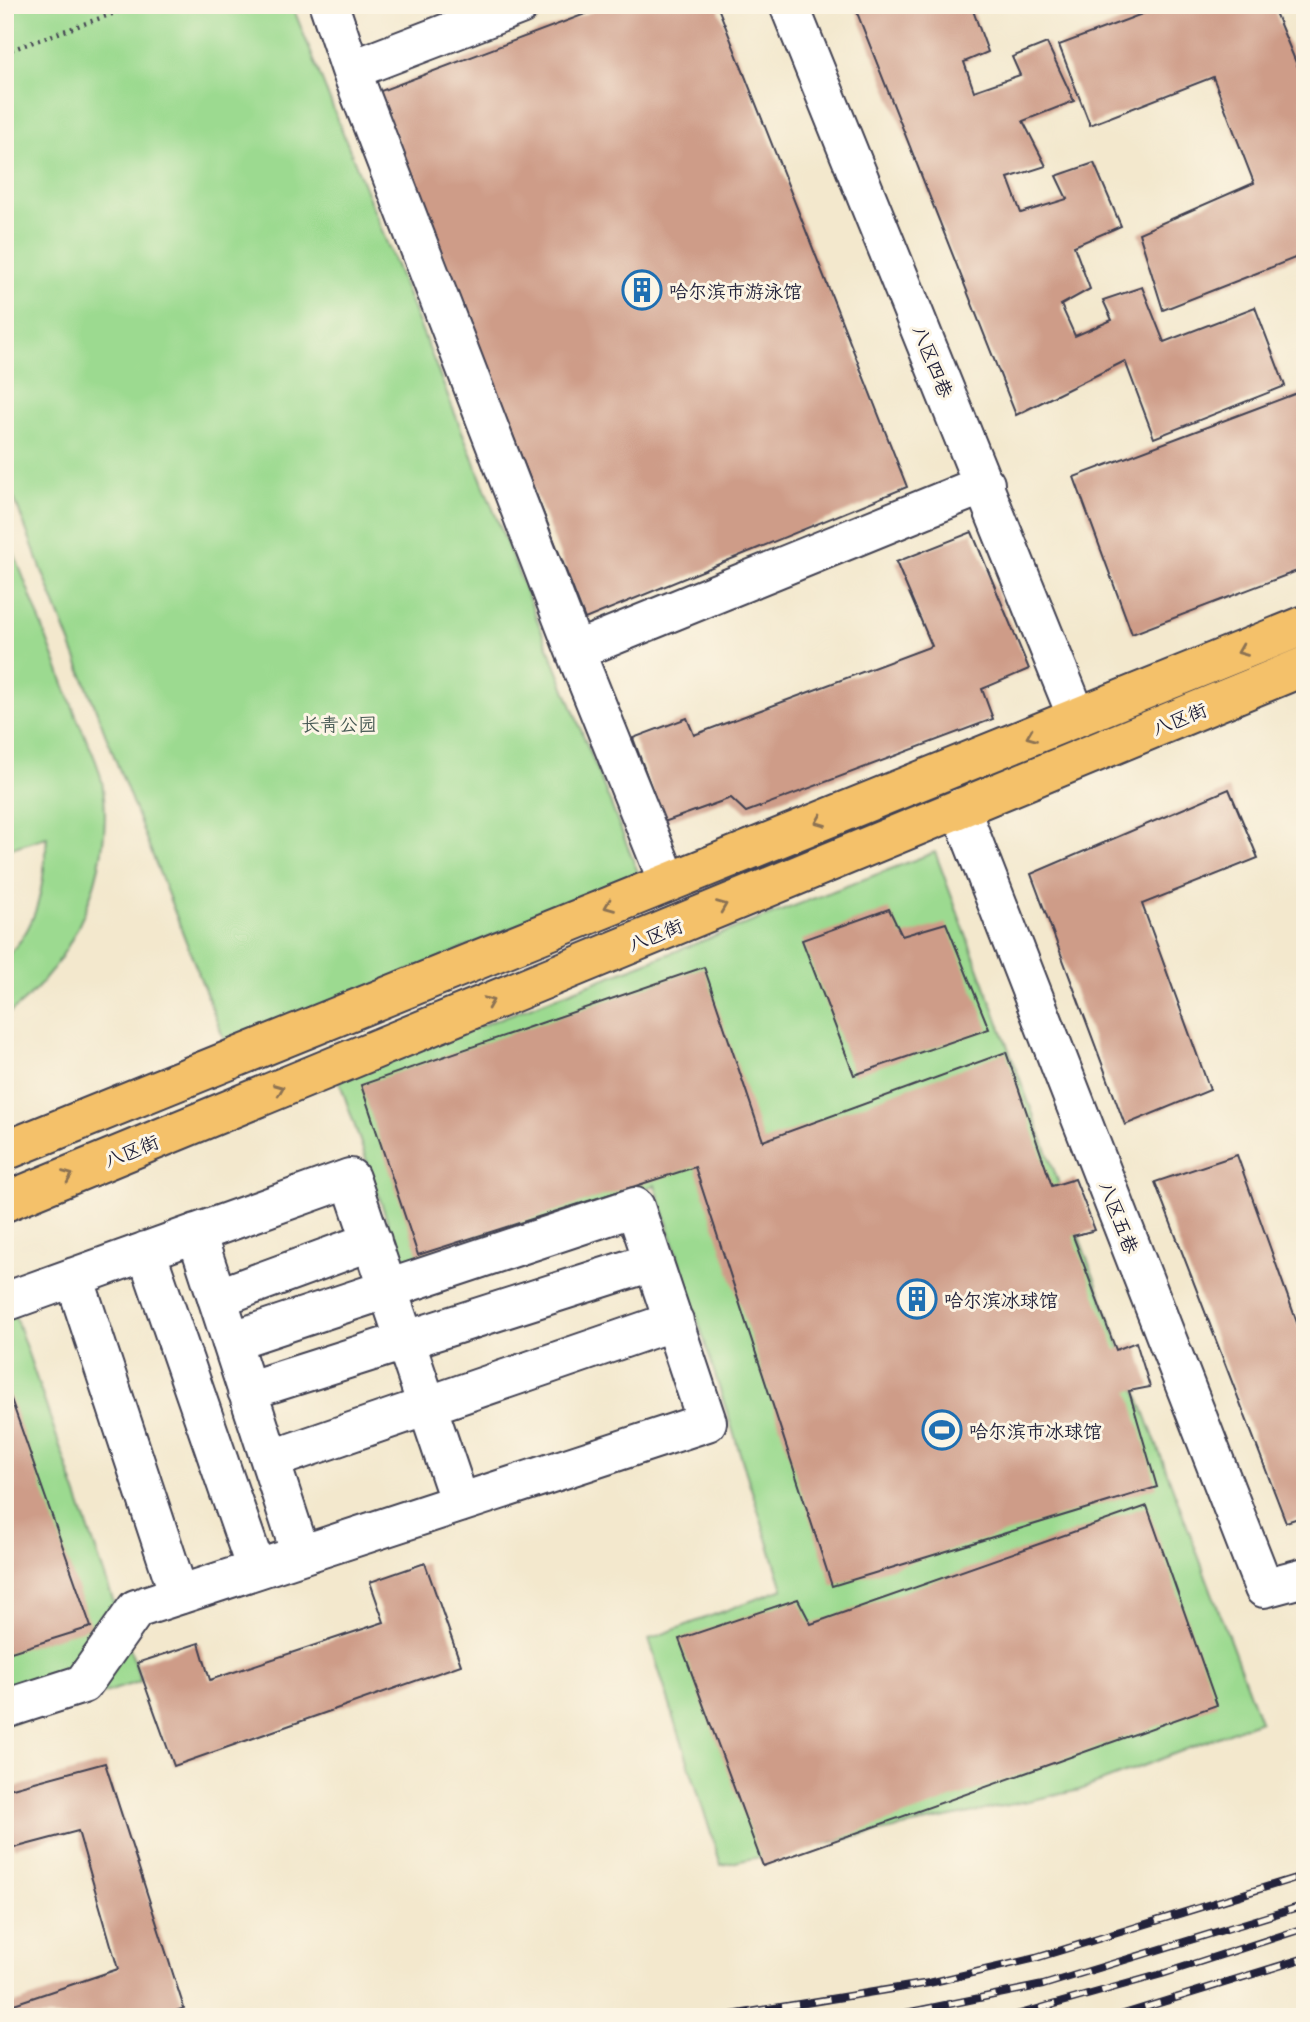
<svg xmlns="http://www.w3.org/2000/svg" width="1310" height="2022" font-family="'Playpen Sans','LXGW WenKai TC',sans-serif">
<rect width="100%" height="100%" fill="#fcf5e5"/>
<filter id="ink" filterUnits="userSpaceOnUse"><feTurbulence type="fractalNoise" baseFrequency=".0143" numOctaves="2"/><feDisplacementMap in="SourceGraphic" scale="14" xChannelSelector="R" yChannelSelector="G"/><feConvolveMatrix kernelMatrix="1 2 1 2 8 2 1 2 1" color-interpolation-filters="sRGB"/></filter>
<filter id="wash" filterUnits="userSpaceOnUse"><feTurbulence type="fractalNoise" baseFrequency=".00686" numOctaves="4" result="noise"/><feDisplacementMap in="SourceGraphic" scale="28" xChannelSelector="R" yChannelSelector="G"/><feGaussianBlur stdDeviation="1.57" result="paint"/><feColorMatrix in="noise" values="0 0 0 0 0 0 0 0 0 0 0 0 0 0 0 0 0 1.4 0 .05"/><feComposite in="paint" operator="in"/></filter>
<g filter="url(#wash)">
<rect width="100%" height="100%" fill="#f3e8cd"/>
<path fill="#9cda90" stroke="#5f7e66" stroke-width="2" d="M5,5H292L639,875L227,1047L5,475Z
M5,530C29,591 52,652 75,713C84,736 100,763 103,788C115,866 71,973 5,1016V957C40,928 44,880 47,837L5,850Z
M935,852L1260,1721L1080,1790L721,1865L649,1639L783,1589L655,1185L405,1272L339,1080Z
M5,1287L141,1681L5,1725Z"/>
<g id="blocks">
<path fill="#ce9c88" d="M609,5H717L907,487L585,619L378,92Z
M854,5H971L988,52L964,62L974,91L1020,75L1012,57L1047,43L1074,101L1023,121L1046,166L1008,178L1021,213L1067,199L1056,176L1094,163L1121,226L1074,246L1090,289L1061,305L1075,336L1112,320L1103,300L1142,287L1164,342L1255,307L1285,386L1154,438L1125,361L1016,415Z
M1166,5H1272L1305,84V254L1163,310L1139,233L1254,183L1213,77L1090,125L1059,45Z
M1305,390V568L1132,634L1074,477Z
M972,532L1029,669L982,689L993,719L746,812L731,798L664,822L633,738L687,718L694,735L932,646L896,562Z
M1229,789L1258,858L1142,904L1210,1090L1125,1125L1031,874Z
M889,909L902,936L946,923L989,1029L854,1075L802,940Z
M704,967L763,1141L1006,1052L1052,1186L1075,1179L1095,1230L1073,1236L1116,1350L1136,1342L1150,1387L1129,1391L1157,1487L832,1586L695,1167L418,1255L361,1085Z
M1237,1155L1305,1345V1516L1286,1522L1155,1182Z
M5,1382L91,1627L5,1654Z
M1147,1506L1217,1705L763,1866L679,1639L798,1599L811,1624Z
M425,1563L461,1665L174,1766L137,1663L199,1643L210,1680L384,1622L370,1582Z
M105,1763L184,2008L161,2017H5V2007L118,1969L78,1831L14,1848L5,1821V1790Z"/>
</g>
</g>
<g filter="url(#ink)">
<use href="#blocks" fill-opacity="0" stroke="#414051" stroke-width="2"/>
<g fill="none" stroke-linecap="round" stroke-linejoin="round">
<g stroke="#414051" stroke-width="42">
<path id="minor" d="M329,5L351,70L520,5
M789,5L1077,717
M351,70L575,651L985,484
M575,651L668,882
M960,808L1264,1588L1305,1577
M196,1233L301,1555
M146,1251L256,1569
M74,1277L179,1595
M217,1298L372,1241
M5,1302L350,1178L460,1503
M247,1391L652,1262
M270,1460L674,1321
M5,1709L83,1684L136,1609L707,1422L635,1207L231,1341"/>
</g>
<g stroke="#414051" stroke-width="42">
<path id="major" d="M5,1151L1305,625
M5,1202L1305,666"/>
</g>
<path stroke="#414051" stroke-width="4.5" stroke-dasharray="2 5" stroke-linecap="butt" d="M5,52L137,5"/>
<use href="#minor" stroke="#fff" stroke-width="38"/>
<use href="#major" stroke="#f4c16b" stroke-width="38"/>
<g stroke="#22223b" stroke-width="8">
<path id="rail" d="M719,2017L929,1983L1036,1958L1305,1875
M886,2017L1043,1985L1305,1905
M1009,2017L1162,1974L1305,1928
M1114,2017L1305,1958"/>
</g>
<use href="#rail" stroke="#fcf5e5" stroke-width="5" stroke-dasharray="16" stroke-linecap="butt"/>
</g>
<defs><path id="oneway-chevron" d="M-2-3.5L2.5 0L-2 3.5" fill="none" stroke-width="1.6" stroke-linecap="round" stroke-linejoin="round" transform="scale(1.75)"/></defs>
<g stroke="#8b7253">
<use href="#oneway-chevron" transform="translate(1242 651) rotate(158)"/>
<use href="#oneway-chevron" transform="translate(1031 736) rotate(158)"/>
<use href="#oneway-chevron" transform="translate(820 821) rotate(158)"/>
<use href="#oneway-chevron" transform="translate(609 906) rotate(158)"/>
<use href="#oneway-chevron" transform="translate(722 906) rotate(-22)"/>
<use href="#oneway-chevron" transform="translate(489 1002) rotate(-22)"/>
<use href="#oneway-chevron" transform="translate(279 1089) rotate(-22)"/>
<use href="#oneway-chevron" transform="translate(68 1176) rotate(-22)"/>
</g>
</g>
<defs>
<g id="building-ring" transform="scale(2.0125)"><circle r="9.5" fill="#fcf5e5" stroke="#1f6fb2" stroke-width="1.5"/><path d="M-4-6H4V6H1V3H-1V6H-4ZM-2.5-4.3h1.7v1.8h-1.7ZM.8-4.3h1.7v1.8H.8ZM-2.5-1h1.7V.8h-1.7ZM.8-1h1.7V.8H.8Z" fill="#1f6fb2"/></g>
<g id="stadium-ring" transform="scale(2.0125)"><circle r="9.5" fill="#fcf5e5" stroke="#1f6fb2" stroke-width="1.5"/><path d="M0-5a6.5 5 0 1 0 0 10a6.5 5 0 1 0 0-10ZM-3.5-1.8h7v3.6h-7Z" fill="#1f6fb2"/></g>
</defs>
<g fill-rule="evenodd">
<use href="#building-ring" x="642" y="290"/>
<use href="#building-ring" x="917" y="1299"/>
<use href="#stadium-ring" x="942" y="1430"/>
</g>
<g text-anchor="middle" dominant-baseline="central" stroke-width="6" stroke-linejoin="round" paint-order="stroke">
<g font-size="19" fill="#22223b" stroke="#fcf5e5" text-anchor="start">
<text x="669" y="290">哈尔滨市游泳馆</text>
<text x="944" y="1299">哈尔滨冰球馆</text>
<text x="969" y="1430">哈尔滨市冰球馆</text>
</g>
<g font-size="19" fill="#22223b" stroke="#fcf5e5">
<text transform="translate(934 361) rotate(68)">八区四巷</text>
<text transform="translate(1179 718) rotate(-22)">八区街</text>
<text transform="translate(655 934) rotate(-22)">八区街</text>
<text transform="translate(131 1150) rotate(-22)">八区街</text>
<text transform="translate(1120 1217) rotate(69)">八区五巷</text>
</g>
<g font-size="19" fill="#475954" stroke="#fcf5e5">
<text x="339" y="723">长青公园</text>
</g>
</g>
<rect width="1310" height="2022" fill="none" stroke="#fcf5e5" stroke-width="28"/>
</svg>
